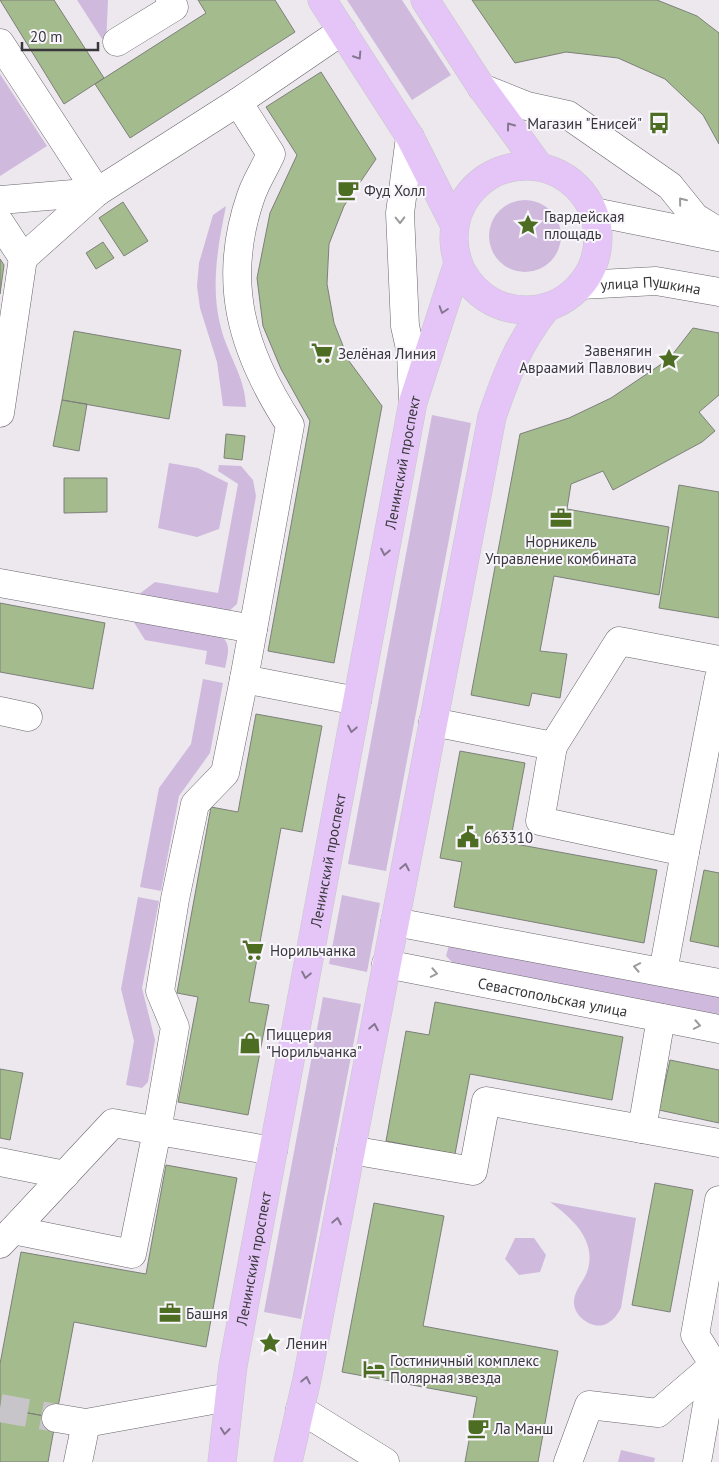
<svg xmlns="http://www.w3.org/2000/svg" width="719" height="1462" font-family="'PT Sans',sans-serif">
<rect width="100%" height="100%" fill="#ece8ee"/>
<path fill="#cfbadd" d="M77,0H108L106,45Z
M347,0H402L451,75L412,100Z
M0,74L47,146L0,176Z
M489 236a36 36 0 1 1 72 0a36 36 0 1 1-72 0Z
M226,206C218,245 210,288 221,328C228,356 245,376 246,407L223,406L217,362L200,308L197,286L199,263L213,215Z
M432,415L471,423L386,871L348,864Z
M169,463L198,468L228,483L219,529L197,537L158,528Z
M219,465L241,466L253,480L256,496L237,604L229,611L218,613L134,598L155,582L218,593L238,484L218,471Z
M130,616L215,631C232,643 229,649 225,668L205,664L207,651L145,640Z
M203,679L223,683L210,753L179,796L161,891L140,887L159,788L191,744Z
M342,895L380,903L367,972L329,964Z
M138,897L159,901L142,988L155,1040L148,1082L142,1088L126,1085L134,1041L121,989Z
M449,945L719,995V1016L453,963L446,956Z
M323,997L361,1004L301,1319L264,1312Z
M550,1202L636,1218L621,1308C617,1315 614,1320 606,1324C593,1330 575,1317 574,1304C573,1291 583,1283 587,1272C598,1241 572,1218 550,1202Z
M515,1238H534L546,1255L540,1272L519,1275L505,1259Z
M621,1450L655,1458L654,1462H618Z"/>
<path fill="#a4bb8d" stroke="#7d807a" d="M0,0H54L104,78L64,104Z
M198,0H275L295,32L130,138L95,84L206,13Z
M472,0H657L697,16L719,33V144L703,115L665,79L618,58L566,52L515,63Z
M321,72L376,159L344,206L329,244L327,284L334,323L349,361L382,406L334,663L268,651L310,421L281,369L263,326L257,278L270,213L297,155L266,107Z
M123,202L148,241L124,256L99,218Z
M103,242L114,258L96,269L86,253Z
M0,259L4,265L0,294Z
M693,328L719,333V395L699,412L715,431L702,442L613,490L603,471L571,484L567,509L669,527L659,595L554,576L540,651L567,654L560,698L532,693L529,706L471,695L520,434L569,418L611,398L669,359Z
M74,331L181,350L169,419L62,400Z
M62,400L87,404L79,451L53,446Z
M226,434L245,436L242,460L224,458Z
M64,478H107V512L64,513Z
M679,485L719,492V618L659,608Z
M0,603L105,623L93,689L0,672Z
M256,714L322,726L302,832L281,828L249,1002L269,1005L248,1115L178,1102L198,997L177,993L211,807L238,812Z
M460,751L525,763L510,843L657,870L644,943L454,907L462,862L440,858Z
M704,870L719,873V947L690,941Z
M435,1002L623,1037L612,1100L470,1074L455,1154L386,1141L406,1031L429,1035Z
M670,1060L719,1070V1123L659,1110Z
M0,1069L23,1073L10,1140L0,1138Z
M166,1165L237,1178L206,1347L74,1322L56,1418L0,1408V1364L21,1252L146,1274Z
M655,1183L693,1190L670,1312L632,1305Z
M374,1203L444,1216L423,1326L558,1351L538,1462H465L477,1397L342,1372Z
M0,1408L56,1418L48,1462H0Z"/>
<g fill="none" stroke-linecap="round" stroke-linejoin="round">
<path stroke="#c8c5ca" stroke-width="28" stroke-dasharray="28 14" stroke-linecap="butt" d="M0,1408L56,1418"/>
<g stroke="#6a666c" stroke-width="29">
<g id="minor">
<path d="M117,42L174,7L170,0"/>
<path d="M0,43L97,192"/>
<path d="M482,88L527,106L568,115L670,186L695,217L719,232"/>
<path d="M410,137L400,213L405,326L411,353L413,399"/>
<path d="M0,200L97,192"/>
<path d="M594,212L718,237"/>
<path d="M0,223L23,258"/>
<path id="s1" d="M581,285L656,281L719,292"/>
<path d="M0,413L23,258L97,192L238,102L342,31"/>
<path d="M0,583L253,629"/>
<path d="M244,679L357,701"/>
<path d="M0,711L28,717"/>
<path d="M433,722L553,746L619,641L719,660"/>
<path d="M553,746L540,821L685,852L663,972"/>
<path d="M685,852L719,678"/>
<path d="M395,922L719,983"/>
<path id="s2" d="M386,964L719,1029"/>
<path d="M642,1129L719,1143"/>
<path d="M351,1150L473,1171L486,1101L642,1129L661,1018"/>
<path d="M0,1162L65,1175"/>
<path d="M719,1200L695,1335L714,1365L719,1366"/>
<path d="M13,1230L132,1254L157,1131L175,1027L160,991L175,899L195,804L225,773L244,679L290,425C242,351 221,282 251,196C256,181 265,168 271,154L238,102"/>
<path d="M0,1244L113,1123L273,1151"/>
<path d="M300,1409L385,1462"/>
<path d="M56,1418L86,1423L229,1397"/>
<path d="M78,1462L86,1423"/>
<path d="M568,1462L589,1405L658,1413L714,1365"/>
<path d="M697,1462L714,1365"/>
</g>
</g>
<g stroke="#c7c7c8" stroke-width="29">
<g id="major">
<path d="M322,0L410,137L454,224"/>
<path d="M425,0L482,88L539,166"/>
<circle cx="526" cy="238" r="72"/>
<path id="s3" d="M222,1462L233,1366L413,402L458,263"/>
<path d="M288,1462L307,1379L492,417C507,373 518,344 547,307"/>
</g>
</g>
<use href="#minor" stroke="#fff" stroke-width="28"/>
<use href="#major" stroke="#e5c5f8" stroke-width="28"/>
</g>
<defs><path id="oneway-chevron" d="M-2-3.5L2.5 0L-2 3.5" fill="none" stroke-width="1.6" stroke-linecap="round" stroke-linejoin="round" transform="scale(1.25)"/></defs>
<g stroke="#867790">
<use href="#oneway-chevron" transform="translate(358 56) rotate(57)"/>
<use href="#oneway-chevron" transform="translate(510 126) rotate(-126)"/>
<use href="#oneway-chevron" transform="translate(443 310) rotate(108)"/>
<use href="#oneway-chevron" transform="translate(385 552) rotate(101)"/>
<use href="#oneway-chevron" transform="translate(352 729) rotate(101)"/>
<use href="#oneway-chevron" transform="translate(405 867) rotate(-79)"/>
<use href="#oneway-chevron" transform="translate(306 975) rotate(101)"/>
<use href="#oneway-chevron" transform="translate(374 1027) rotate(-79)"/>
<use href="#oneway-chevron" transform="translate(337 1221) rotate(-79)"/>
<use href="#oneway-chevron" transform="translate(306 1380) rotate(-78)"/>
<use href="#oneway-chevron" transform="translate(225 1431) rotate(96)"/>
</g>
<g stroke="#9c9b9c">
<use href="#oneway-chevron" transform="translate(682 201) rotate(-129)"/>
<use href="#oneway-chevron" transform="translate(400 220) rotate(89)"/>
<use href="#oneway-chevron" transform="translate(637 967) rotate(-169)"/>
<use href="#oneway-chevron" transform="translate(434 973) rotate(11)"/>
<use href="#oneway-chevron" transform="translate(697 1025) rotate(11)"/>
</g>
<defs>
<g id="bus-bare" transform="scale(1.725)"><path d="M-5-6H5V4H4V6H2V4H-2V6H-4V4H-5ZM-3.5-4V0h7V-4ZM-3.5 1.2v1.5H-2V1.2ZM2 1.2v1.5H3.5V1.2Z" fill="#4d6d23" stroke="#f9f5fc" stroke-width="2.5" paint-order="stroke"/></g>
<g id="cafe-bare" transform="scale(1.725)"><path d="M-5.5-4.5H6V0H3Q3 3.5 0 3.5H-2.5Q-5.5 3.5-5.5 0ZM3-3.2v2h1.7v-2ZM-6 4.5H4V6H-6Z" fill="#4d6d23" stroke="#f9f5fc" stroke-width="2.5" paint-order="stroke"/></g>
<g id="sight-bare" transform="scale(1.725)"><path d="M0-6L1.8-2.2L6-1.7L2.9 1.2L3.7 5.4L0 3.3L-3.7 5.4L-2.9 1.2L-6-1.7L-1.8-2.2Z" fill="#4d6d23" stroke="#f9f5fc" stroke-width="2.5" paint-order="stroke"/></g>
<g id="supermarket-bare" transform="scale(1.725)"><path d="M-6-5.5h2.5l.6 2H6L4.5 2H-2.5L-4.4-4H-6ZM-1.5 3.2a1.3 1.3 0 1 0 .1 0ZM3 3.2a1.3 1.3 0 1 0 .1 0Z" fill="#4d6d23" stroke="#f9f5fc" stroke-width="2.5" paint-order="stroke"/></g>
<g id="office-bare" transform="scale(1.725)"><path d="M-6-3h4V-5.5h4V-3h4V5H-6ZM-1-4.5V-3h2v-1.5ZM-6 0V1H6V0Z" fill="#4d6d23" stroke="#f9f5fc" stroke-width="2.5" paint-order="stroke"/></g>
<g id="civic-bare" transform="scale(1.725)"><path d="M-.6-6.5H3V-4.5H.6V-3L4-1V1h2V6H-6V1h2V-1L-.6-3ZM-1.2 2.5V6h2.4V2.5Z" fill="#4d6d23" stroke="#f9f5fc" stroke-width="2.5" paint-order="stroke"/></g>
<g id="shop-bare" transform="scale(1.725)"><path d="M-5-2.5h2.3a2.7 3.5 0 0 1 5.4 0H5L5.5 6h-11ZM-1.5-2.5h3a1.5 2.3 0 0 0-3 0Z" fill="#4d6d23" stroke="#f9f5fc" stroke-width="2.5" paint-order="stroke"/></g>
<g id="hotel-bare" transform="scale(1.725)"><path d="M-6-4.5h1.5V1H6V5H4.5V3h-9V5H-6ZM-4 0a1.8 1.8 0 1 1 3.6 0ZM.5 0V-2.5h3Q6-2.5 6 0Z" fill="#4d6d23" stroke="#f9f5fc" stroke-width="2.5" paint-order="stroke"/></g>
</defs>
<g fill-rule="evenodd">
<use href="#bus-bare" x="659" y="123"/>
<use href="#cafe-bare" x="348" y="190"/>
<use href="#sight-bare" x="528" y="225"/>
<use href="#supermarket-bare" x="322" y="353"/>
<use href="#sight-bare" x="669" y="359"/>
<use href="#office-bare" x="561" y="518"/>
<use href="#civic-bare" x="468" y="837"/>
<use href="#supermarket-bare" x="253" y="950"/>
<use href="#shop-bare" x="250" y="1043"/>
<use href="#office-bare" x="170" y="1313"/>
<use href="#sight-bare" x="270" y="1343"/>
<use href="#hotel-bare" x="374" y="1369"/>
<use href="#cafe-bare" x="478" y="1428"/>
</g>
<g text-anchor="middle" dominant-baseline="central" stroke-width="4" stroke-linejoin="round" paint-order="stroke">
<g font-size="15" fill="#38373a" stroke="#f9f5fc" text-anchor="start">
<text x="642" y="123" text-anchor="end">Магазин "Енисей"</text>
<text x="364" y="190">Фуд Холл</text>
<text x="544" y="216">Гвардейская<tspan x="544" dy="17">площадь</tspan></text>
<text x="652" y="350" text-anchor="end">Завенягин<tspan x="652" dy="17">Авраамий Павлович</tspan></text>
<text x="338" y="353">Зелёная Линия</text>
<text x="561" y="541" text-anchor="middle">Норникель<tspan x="561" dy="17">Управление комбината</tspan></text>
<text x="484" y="837">663310</text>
<text x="270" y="950">Норильчанка</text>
<text x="266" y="1034">Пиццерия<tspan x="266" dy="17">"Норильчанка"</tspan></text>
<text x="186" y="1313">Башня</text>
<text x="286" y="1343">Ленин</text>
<text x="390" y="1360">Гостиничный комплекс<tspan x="390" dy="17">Полярная звезда</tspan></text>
<text x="494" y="1428">Ла Манш</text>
</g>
<g font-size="15" fill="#38373a" stroke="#f9f5fc">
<text stroke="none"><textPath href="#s1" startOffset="70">улица Пушкина</textPath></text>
<text stroke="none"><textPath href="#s3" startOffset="1016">Ленинский проспект</textPath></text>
<text stroke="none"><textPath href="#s3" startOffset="611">Ленинский проспект</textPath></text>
<text stroke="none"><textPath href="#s2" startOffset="170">Севастопольская улица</textPath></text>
<text stroke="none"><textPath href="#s3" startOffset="206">Ленинский проспект</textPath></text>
</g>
</g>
<path d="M22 42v8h76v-8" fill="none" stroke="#38373a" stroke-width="2.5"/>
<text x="30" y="42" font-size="15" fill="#38373a" stroke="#f9f5fc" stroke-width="4" paint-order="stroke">20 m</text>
</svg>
